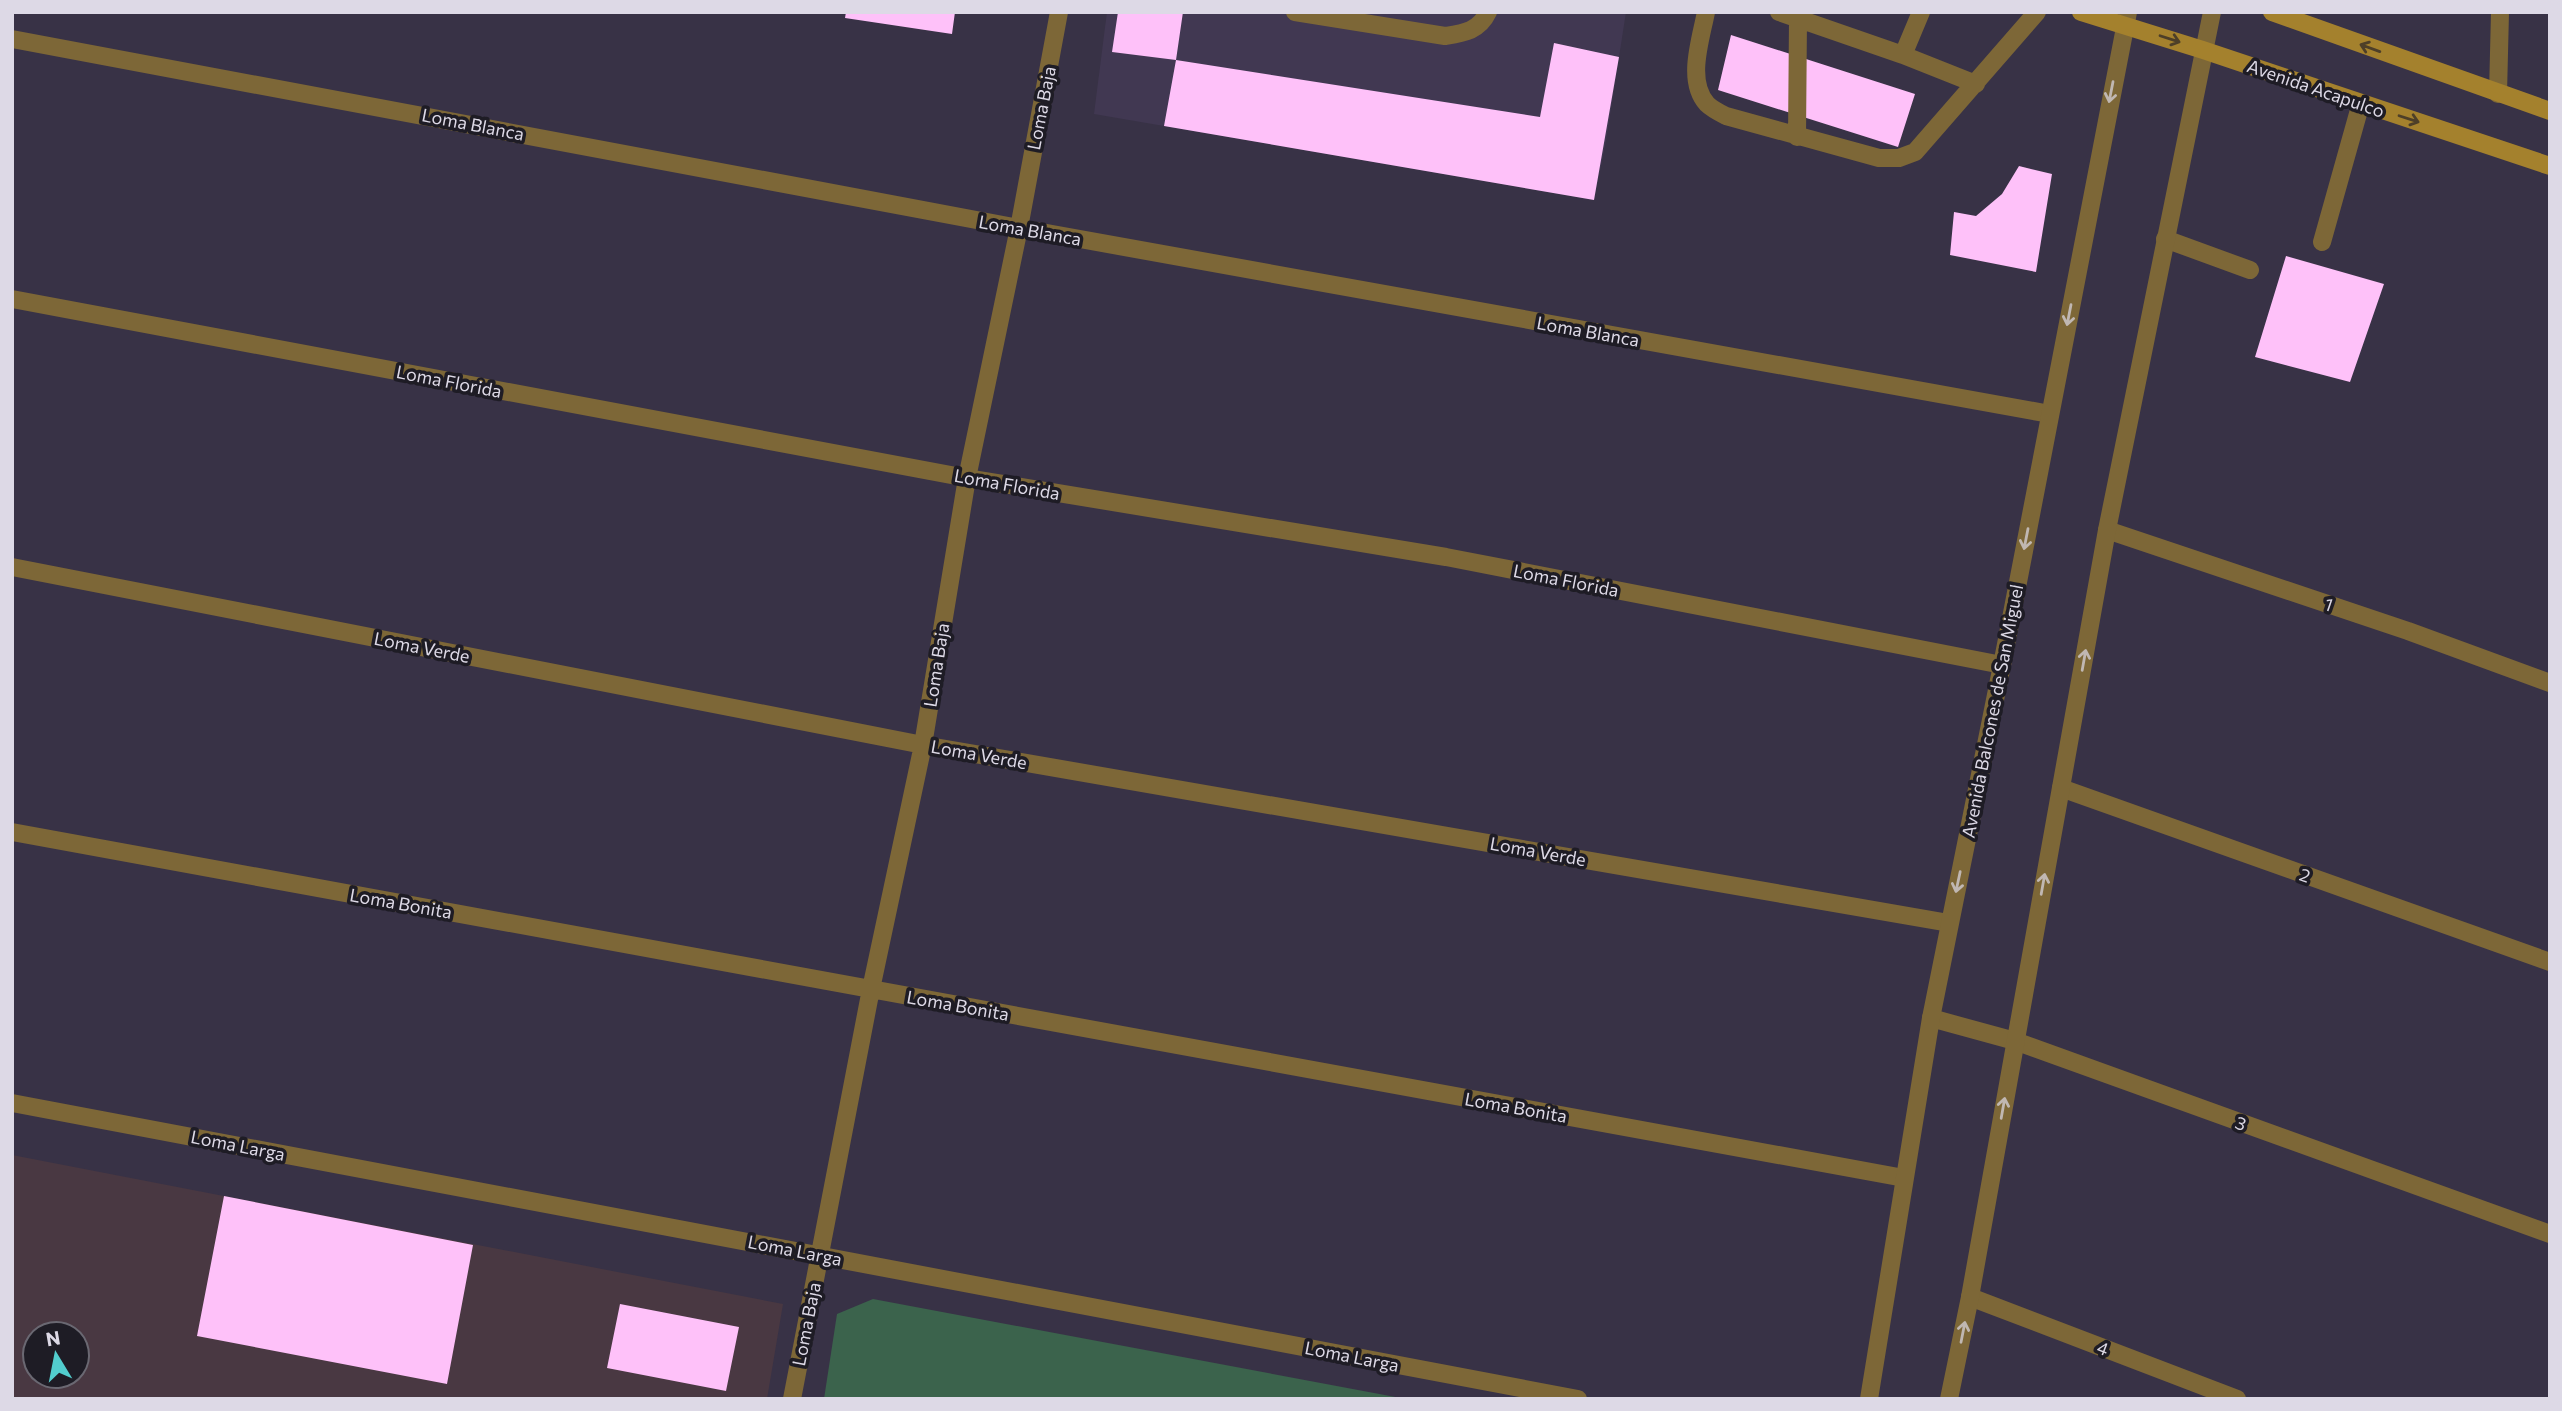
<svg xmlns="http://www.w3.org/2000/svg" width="2562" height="1411" font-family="Commissioner,sans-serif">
<rect width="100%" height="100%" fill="#383246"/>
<path fill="#413852" d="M1107,12H1626L1606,141L1594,200L1094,114Z"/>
<path fill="#493842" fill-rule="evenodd" d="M12,1155L783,1304L767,1399H12ZM35,1334H77V1376H35Z"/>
<path fill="#3b634c" d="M873,1299L1406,1399H824L837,1314Z"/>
<path fill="#fec1f9" d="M846,12H955L952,34L845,18Z
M1118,12H1183L1176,60L1540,117L1554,43L1619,57L1594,200L1164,126L1176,60L1112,52Z
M1731,35L1915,94L1898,147L1718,90Z
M2019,166L2052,174L2036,272L1950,255L1954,212L1976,216L2002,194Z
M2286,256L2384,284L2350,382L2255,357Z
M224,1196L473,1245L447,1384L197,1336Z
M620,1304L739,1327L726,1391L607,1368Z"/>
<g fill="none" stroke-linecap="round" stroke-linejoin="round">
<path stroke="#7d6737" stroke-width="18" d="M1295,12L1445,36C1464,33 1479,31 1488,12
M1706,12C1701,39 1686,81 1707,104C1712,109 1720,113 1726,116L1879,158H1899L1915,152L2037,12
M1779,12L1903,55L1976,84
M1903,55L1921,12
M1797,137L1798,19
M2165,239L2250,270
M2322,242L2361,103"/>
<path stroke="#7d6737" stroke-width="18" d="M12,39L1019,228L2050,414
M2498,94L2500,12
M12,299L967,478L1446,557L2002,665
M2107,530L2408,631L2550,683
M12,567L923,745L1949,923
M2061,788L2550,962
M12,832L1904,1178
M1931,1018L2015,1041L2550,1234
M12,1103L1578,1399
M1970,1297L2237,1399
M792,1399L871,989L923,745L967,478L1019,228L1059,12"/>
<path stroke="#7d6737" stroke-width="18" d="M1869,1399L1931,1018L2002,665L2128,12
M1949,1399L1970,1297L2107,530L2212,12"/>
<path stroke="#a4812d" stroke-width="18" d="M2081,12L2203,50L2550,166
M2272,12L2550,111"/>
</g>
<defs><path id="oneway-shaft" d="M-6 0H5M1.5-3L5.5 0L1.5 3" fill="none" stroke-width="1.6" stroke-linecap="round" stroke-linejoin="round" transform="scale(1.75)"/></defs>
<g stroke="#4d3f28">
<use href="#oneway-shaft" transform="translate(2170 39) rotate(18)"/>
<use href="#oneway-shaft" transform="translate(2370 48) rotate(-160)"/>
<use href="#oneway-shaft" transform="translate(2409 119) rotate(18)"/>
</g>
<g stroke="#c0b7b2">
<use href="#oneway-shaft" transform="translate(2111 92) rotate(101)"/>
<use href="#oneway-shaft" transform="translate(2069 315) rotate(101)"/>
<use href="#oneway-shaft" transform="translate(2026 539) rotate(101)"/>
<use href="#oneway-shaft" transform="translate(2084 660) rotate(-80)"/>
<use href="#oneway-shaft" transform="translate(1958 882) rotate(102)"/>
<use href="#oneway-shaft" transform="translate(2043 884) rotate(-80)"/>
<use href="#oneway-shaft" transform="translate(2003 1108) rotate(-80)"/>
<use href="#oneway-shaft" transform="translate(1963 1332) rotate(-79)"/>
</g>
<g text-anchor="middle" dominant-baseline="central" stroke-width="7" stroke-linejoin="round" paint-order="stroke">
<g font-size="18" fill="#ddd9e6" stroke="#1e1c25">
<text transform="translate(2316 88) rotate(19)">Avenida Acapulco</text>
<text transform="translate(1041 108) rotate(-79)">Loma Baja</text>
<text transform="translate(473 124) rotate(11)">Loma Blanca</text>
<text transform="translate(1030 230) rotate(10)">Loma Blanca</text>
<text transform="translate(1588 331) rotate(10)">Loma Blanca</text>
<text transform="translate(449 381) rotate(11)">Loma Florida</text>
<text transform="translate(1007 484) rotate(10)">Loma Florida</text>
<text transform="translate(1566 580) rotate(11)">Loma Florida</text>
<text transform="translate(2329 604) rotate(19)">1</text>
<text transform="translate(422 647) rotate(11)">Loma Verde</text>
<text transform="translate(936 665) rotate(-81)">Loma Baja</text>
<text transform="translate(1992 711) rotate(-79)">Avenida Balcones de San Miguel</text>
<text transform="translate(979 754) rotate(10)">Loma Verde</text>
<text transform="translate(1538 851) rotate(10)">Loma Verde</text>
<text transform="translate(2305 875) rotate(20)">2</text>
<text transform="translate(401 903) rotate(10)">Loma Bonita</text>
<text transform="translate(958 1005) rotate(10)">Loma Bonita</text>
<text transform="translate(1516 1107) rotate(10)">Loma Bonita</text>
<text transform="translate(2241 1123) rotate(20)">3</text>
<text transform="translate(238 1145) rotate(11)">Loma Larga</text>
<text transform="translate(795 1250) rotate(11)">Loma Larga</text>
<text transform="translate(806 1324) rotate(-79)">Loma Baja</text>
<text transform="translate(2103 1348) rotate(21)">4</text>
<text transform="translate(1352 1356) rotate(11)">Loma Larga</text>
</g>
</g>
<rect width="2562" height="1411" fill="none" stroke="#ddd9e6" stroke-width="28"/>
<g transform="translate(56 1355) rotate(350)"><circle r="33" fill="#1e1c25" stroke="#6a6872" stroke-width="2"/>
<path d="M0-5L12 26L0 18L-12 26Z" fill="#52cdce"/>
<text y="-10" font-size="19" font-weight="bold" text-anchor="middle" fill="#ddd9e6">N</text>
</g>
</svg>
